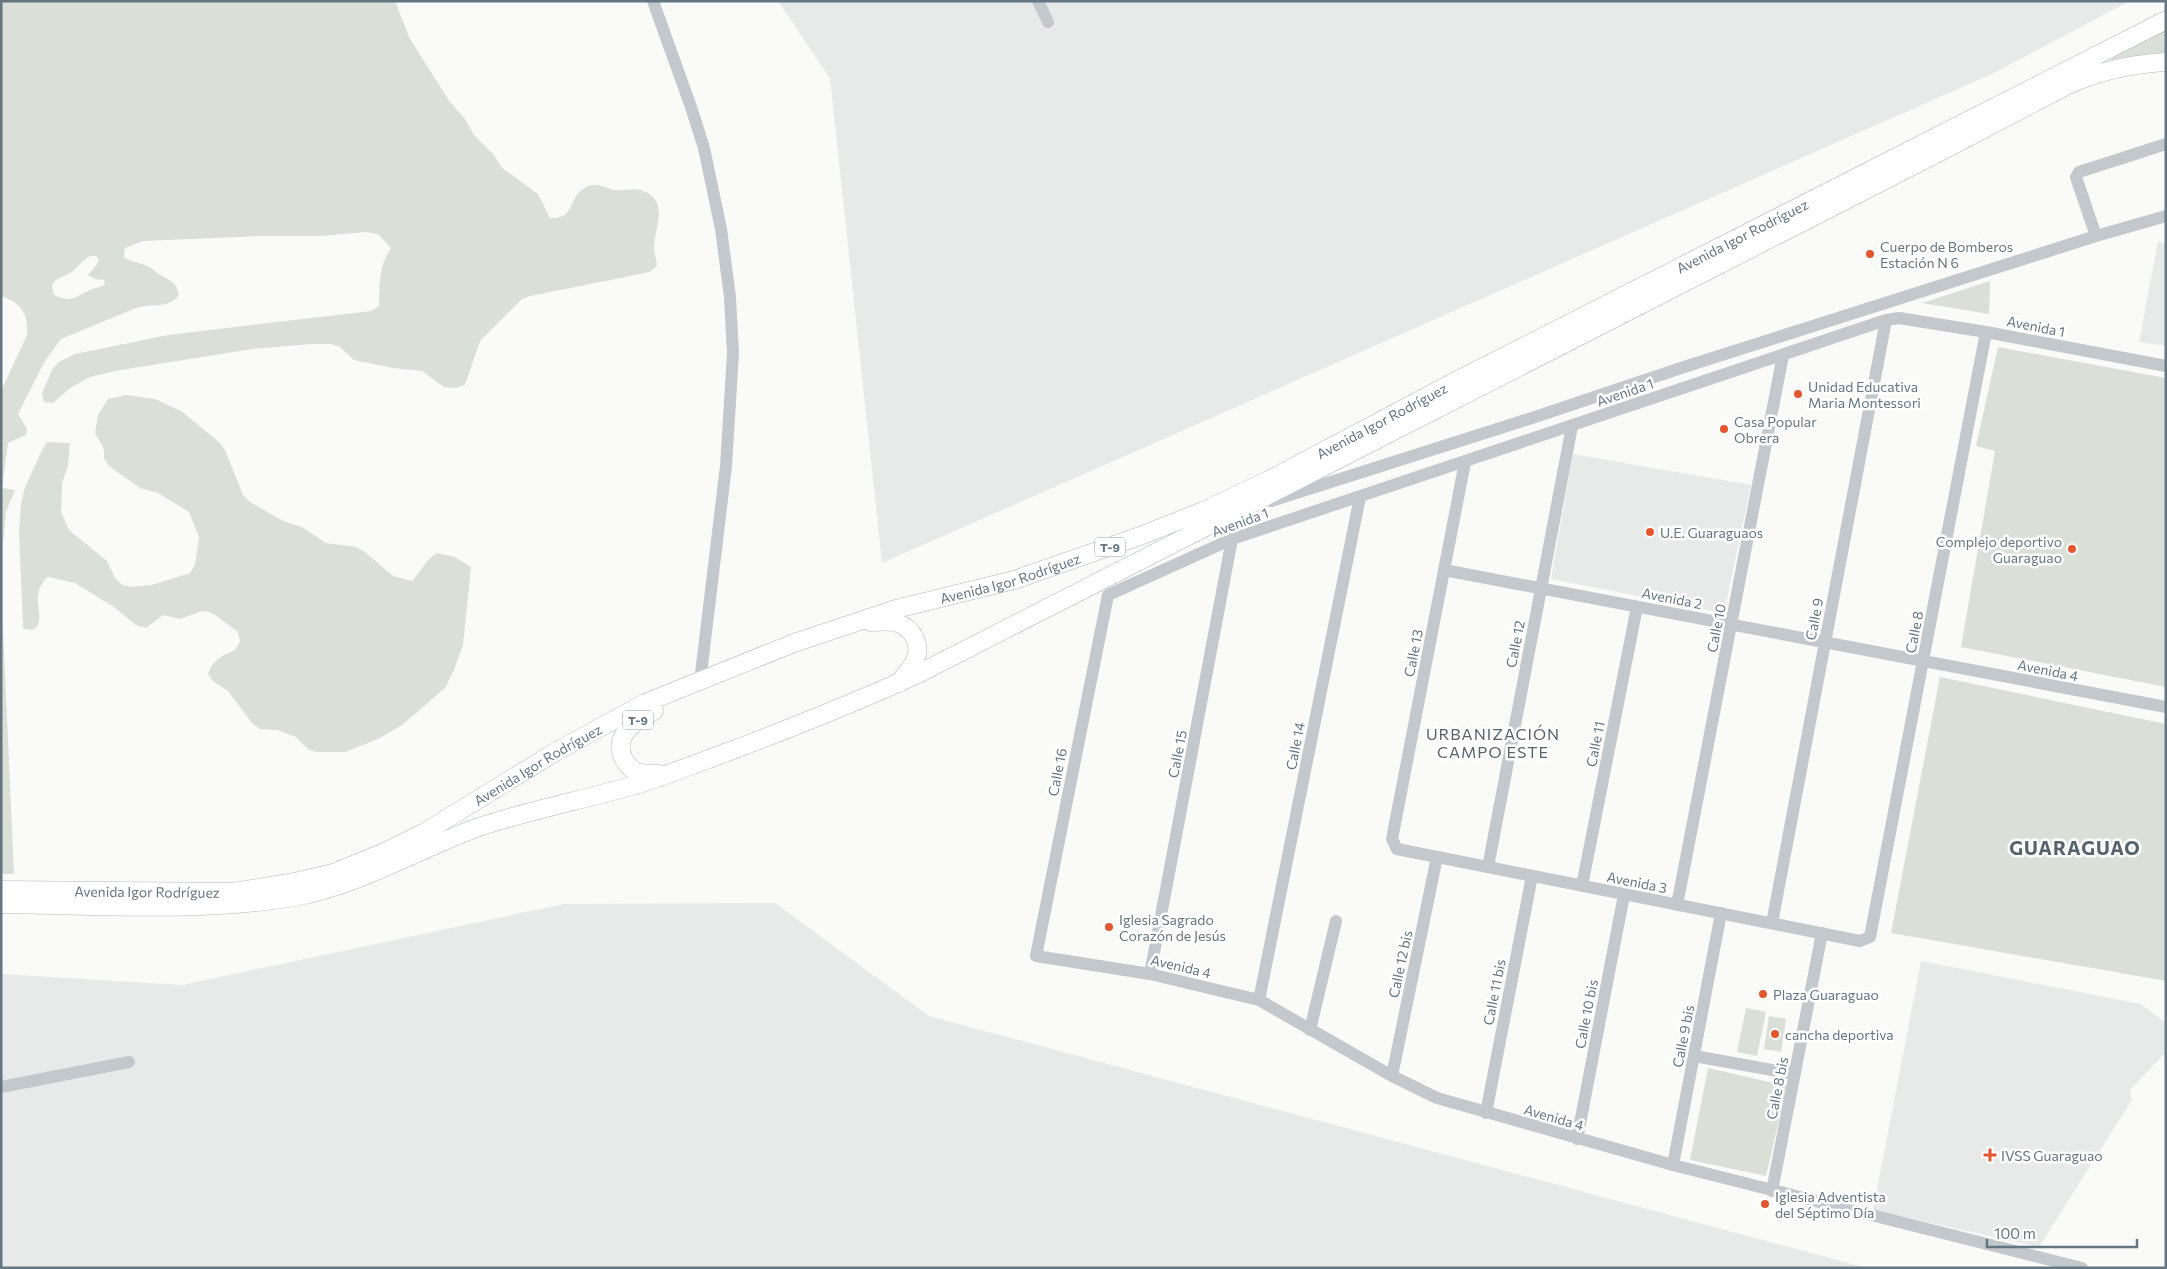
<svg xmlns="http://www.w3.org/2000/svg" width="2167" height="1269" font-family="Commissioner,sans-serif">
<rect width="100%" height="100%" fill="#fafaf8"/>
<path fill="#e8e9e9" d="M778,1H2130L1992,74L882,563L830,78Z
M2158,241L2166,243V346L2139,342Z
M1573,454L1751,485L1724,613L1551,579Z
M775,903L929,1016L1867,1268H1V974L182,985L564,904Z
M1921,961L2141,1004L2166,1023V1052L2130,1090L2132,1100L2039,1247L1873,1210Z"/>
<path fill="#dadfd7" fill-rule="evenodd" d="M1,1H395L410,39L450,102L465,119L474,135L493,154L502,168L538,194L550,218C575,219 567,201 582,190C593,180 602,187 614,190C623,191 632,188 641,190C671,200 654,228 654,248C654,254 657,260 657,266L649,272L640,274L530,296L522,299L480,341L465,385L456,388L444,387L422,371L393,368L354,360L340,347L331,344H312L252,349L115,371L90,377L70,388L53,403L44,402L42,393L53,368L59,362L75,354L168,335L371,311L379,306C380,283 378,268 391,248L378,234L366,232L320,236H262L143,241L125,248L124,257C131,262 137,262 145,265C152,267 156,273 162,276C172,282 176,282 179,295C168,309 152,303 136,308L61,339L45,361L18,414L27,429L26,435L8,443L2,488L15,490L6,512L3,544V628L14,874H1V391L27,335C28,312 22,304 1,296ZM91,256H96L99,260L97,264L88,275L95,279L104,280L105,284C102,287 99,287 95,288C79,294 72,305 54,295C47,277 63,279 73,271C79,266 83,259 91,256Z
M2166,27V54L2112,61L2109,54Z
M1990,281L1989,314L1922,303Z
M1998,347L2166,378V687L1961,647L1995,451L1976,446Z
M126,395L155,399L181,411L219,442L225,450L243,495L250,502L283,521L302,527L326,543L356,547L365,552L393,576L412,581C421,572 425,560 437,553L455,557L471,567L463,645L454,670L445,688L438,694L402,725L378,739L345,752H317L309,750L296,737L277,730L260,729L252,723L228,691L213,681L208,674C213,659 222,656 235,650L240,641L238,632L215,615L207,611L199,612L180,619L163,615L146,628L136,625L114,607L75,583L48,577C43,581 39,588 38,594C36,606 48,637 23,628L19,531L21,504L25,487L46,442L70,443L68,466L62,483L61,512L69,530L107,561L115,578L122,585L131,587L152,585L190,573L195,565L199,537L189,512L158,493L140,488L109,466L104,458V449L95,433L98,415L108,399Z
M1940,677L2166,724V981L1891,933Z
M1746,1008L1766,1012L1757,1056L1737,1052Z
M1769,1016L1786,1019L1781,1052L1764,1049Z
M1708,1068L1787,1086L1766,1176L1690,1160Z"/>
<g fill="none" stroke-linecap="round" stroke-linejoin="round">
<g stroke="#b4b9bd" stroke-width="19">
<g id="highway">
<path d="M870,622C879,622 889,620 898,623C913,629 922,645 915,660C911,668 904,676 899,683"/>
<path d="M654,711C636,720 610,737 625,761C628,765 632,770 636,772C643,774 653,774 660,774"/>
<path id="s1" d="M1,890L233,892L295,882L333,873L382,853L425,832L557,751L645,703L794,643L896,609L1014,580L1140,536L1203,511L1271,479L1454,382L2166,20"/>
<path d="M1,904C99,905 198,913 295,897C360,885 418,849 479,827C533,809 588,799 642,783C673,773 703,761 733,750C796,726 859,701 920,673L1936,154L2068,85C2099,71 2131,64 2166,62"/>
</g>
</g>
<path stroke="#c3c8cc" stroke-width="12" d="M653,1L691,107L704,148L721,229L730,297L733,353L726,466L700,682
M1038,1L1048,22
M2096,236L2076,177L2079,172L2166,144
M1465,462L1392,839L1397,849L1860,941L1870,937L1986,332
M1271,501L1532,418L1684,367L2096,236L2166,216
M1444,570L2166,707
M1488,867L1572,426
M1582,886L1637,607
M1677,905L1783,355
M1772,923L1886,320
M1150,974L1232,539
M1259,1000L1360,497
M1310,1030L1336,921
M1694,1056L1795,1074
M1392,1076L1437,857
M1,1087L129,1062
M1486,1113L1532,876
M1577,1139L1624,895
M1673,1165L1721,913
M1772,1191L1822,933
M2082,1268L1673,1165L1437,1098L1392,1076L1259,1000L1150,974L1036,956L1108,595L1232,539L1886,320L1899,318L1986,332L2166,366"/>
<use href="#highway" stroke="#fff" stroke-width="18"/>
</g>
<g fill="#e4572e" stroke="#fff" stroke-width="2">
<circle cx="1870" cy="254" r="5"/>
<circle cx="1798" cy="394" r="5"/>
<circle cx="1724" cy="429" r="5"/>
<circle cx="1650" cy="532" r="5"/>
<circle cx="2072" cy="549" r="5"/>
<circle cx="1109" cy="927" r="5"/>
<circle cx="1763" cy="994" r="5"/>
<circle cx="1775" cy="1034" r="5"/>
<path d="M1987.5 1147.5h5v5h5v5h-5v5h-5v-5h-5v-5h5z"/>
<circle cx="1765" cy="1204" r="5"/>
</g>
<g text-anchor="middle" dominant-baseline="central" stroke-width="5" stroke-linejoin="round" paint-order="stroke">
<g fill="#fff" stroke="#939fa8" stroke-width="1">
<rect x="1095" y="537.5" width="30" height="19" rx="4"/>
<rect x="623" y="710.5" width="30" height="19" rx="4"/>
</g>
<g font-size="12" font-weight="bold" fill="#657683">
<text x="1110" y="547">T-9</text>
<text x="638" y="720">T-9</text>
</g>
<g font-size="14" fill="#657683" stroke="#fff">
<text stroke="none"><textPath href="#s1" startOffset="1886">Avenida Igor Rodríguez</textPath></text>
<text transform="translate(2036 326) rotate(11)">Avenida 1</text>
<text transform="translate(1625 392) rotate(-19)">Avenida 1</text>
<text stroke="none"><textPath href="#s1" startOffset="1481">Avenida Igor Rodríguez</textPath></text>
<text transform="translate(1240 522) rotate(-20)">Avenida 1</text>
<text stroke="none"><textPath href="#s1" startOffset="1076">Avenida Igor Rodríguez</textPath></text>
<text transform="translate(1672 598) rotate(11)">Avenida 2</text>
<text transform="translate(1814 619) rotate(-79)">Calle 9</text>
<text transform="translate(1716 628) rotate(-79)">Calle 10</text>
<text transform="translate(1914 632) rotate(-79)">Calle 8</text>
<text transform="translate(1515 644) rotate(-79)">Calle 12</text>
<text transform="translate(1413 653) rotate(-79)">Calle 13</text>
<text transform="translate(2048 670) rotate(11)">Avenida 4</text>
<text transform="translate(1595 744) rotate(-79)">Calle 11</text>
<text transform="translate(1295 746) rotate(-79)">Calle 14</text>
<text transform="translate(1177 754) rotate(-79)">Calle 15</text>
<text stroke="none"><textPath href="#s1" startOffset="566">Avenida Igor Rodríguez</textPath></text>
<text transform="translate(1057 772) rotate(-79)">Calle 16</text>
<text transform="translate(1637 882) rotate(11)">Avenida 3</text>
<text stroke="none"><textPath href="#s1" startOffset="146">Avenida Igor Rodríguez</textPath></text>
<text transform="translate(1400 964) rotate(-78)">Calle 12 bis</text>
<text transform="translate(1181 966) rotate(13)">Avenida 4</text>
<text transform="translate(1494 992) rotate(-79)">Calle 11 bis</text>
<text transform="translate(1586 1014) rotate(-79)">Calle 10 bis</text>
<text transform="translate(1683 1036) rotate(-79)">Calle 9 bis</text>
<text transform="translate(1777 1088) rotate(-79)">Calle 8 bis</text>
<text transform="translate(1554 1117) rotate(16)">Avenida 4</text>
</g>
<g font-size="14" fill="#657683" stroke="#fff" text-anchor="start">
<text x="1880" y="246">Cuerpo de Bomberos<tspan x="1880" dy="16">Estación N 6</tspan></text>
<text x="1808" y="386">Unidad Educativa<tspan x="1808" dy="16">Maria Montessori</tspan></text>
<text x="1734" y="421">Casa Popular<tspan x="1734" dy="16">Obrera</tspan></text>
<text x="1660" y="532">U.E. Guaraguaos</text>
<text x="2062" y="541" text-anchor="end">Complejo deportivo<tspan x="2062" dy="16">Guaraguao</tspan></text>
<text x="1119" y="919">Iglesia Sagrado<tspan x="1119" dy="16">Corazón de Jesús</tspan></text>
<text x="1773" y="994">Plaza Guaraguao</text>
<text x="1785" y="1034">cancha deportiva</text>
<text x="2001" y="1155">IVSS Guaraguao</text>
<text x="1775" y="1196">Iglesia Adventista<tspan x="1775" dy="16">del Séptimo Día</tspan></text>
</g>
<g font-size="16" letter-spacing="1" fill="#57646e" stroke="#fff">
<text x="1493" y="733">URBANIZACIÓN<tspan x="1493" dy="18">CAMPO ESTE</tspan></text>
</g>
<g font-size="19" font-weight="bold" letter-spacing="1" fill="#57646e" stroke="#fff">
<text x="2075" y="847">GUARAGUAO</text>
</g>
</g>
<rect width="2167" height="1269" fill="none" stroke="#657683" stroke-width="5"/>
<path d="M1987 1239v8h150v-8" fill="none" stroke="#657683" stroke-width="2.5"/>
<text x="1994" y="1239" font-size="15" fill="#657683" stroke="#ffffff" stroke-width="4" paint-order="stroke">100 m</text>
</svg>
